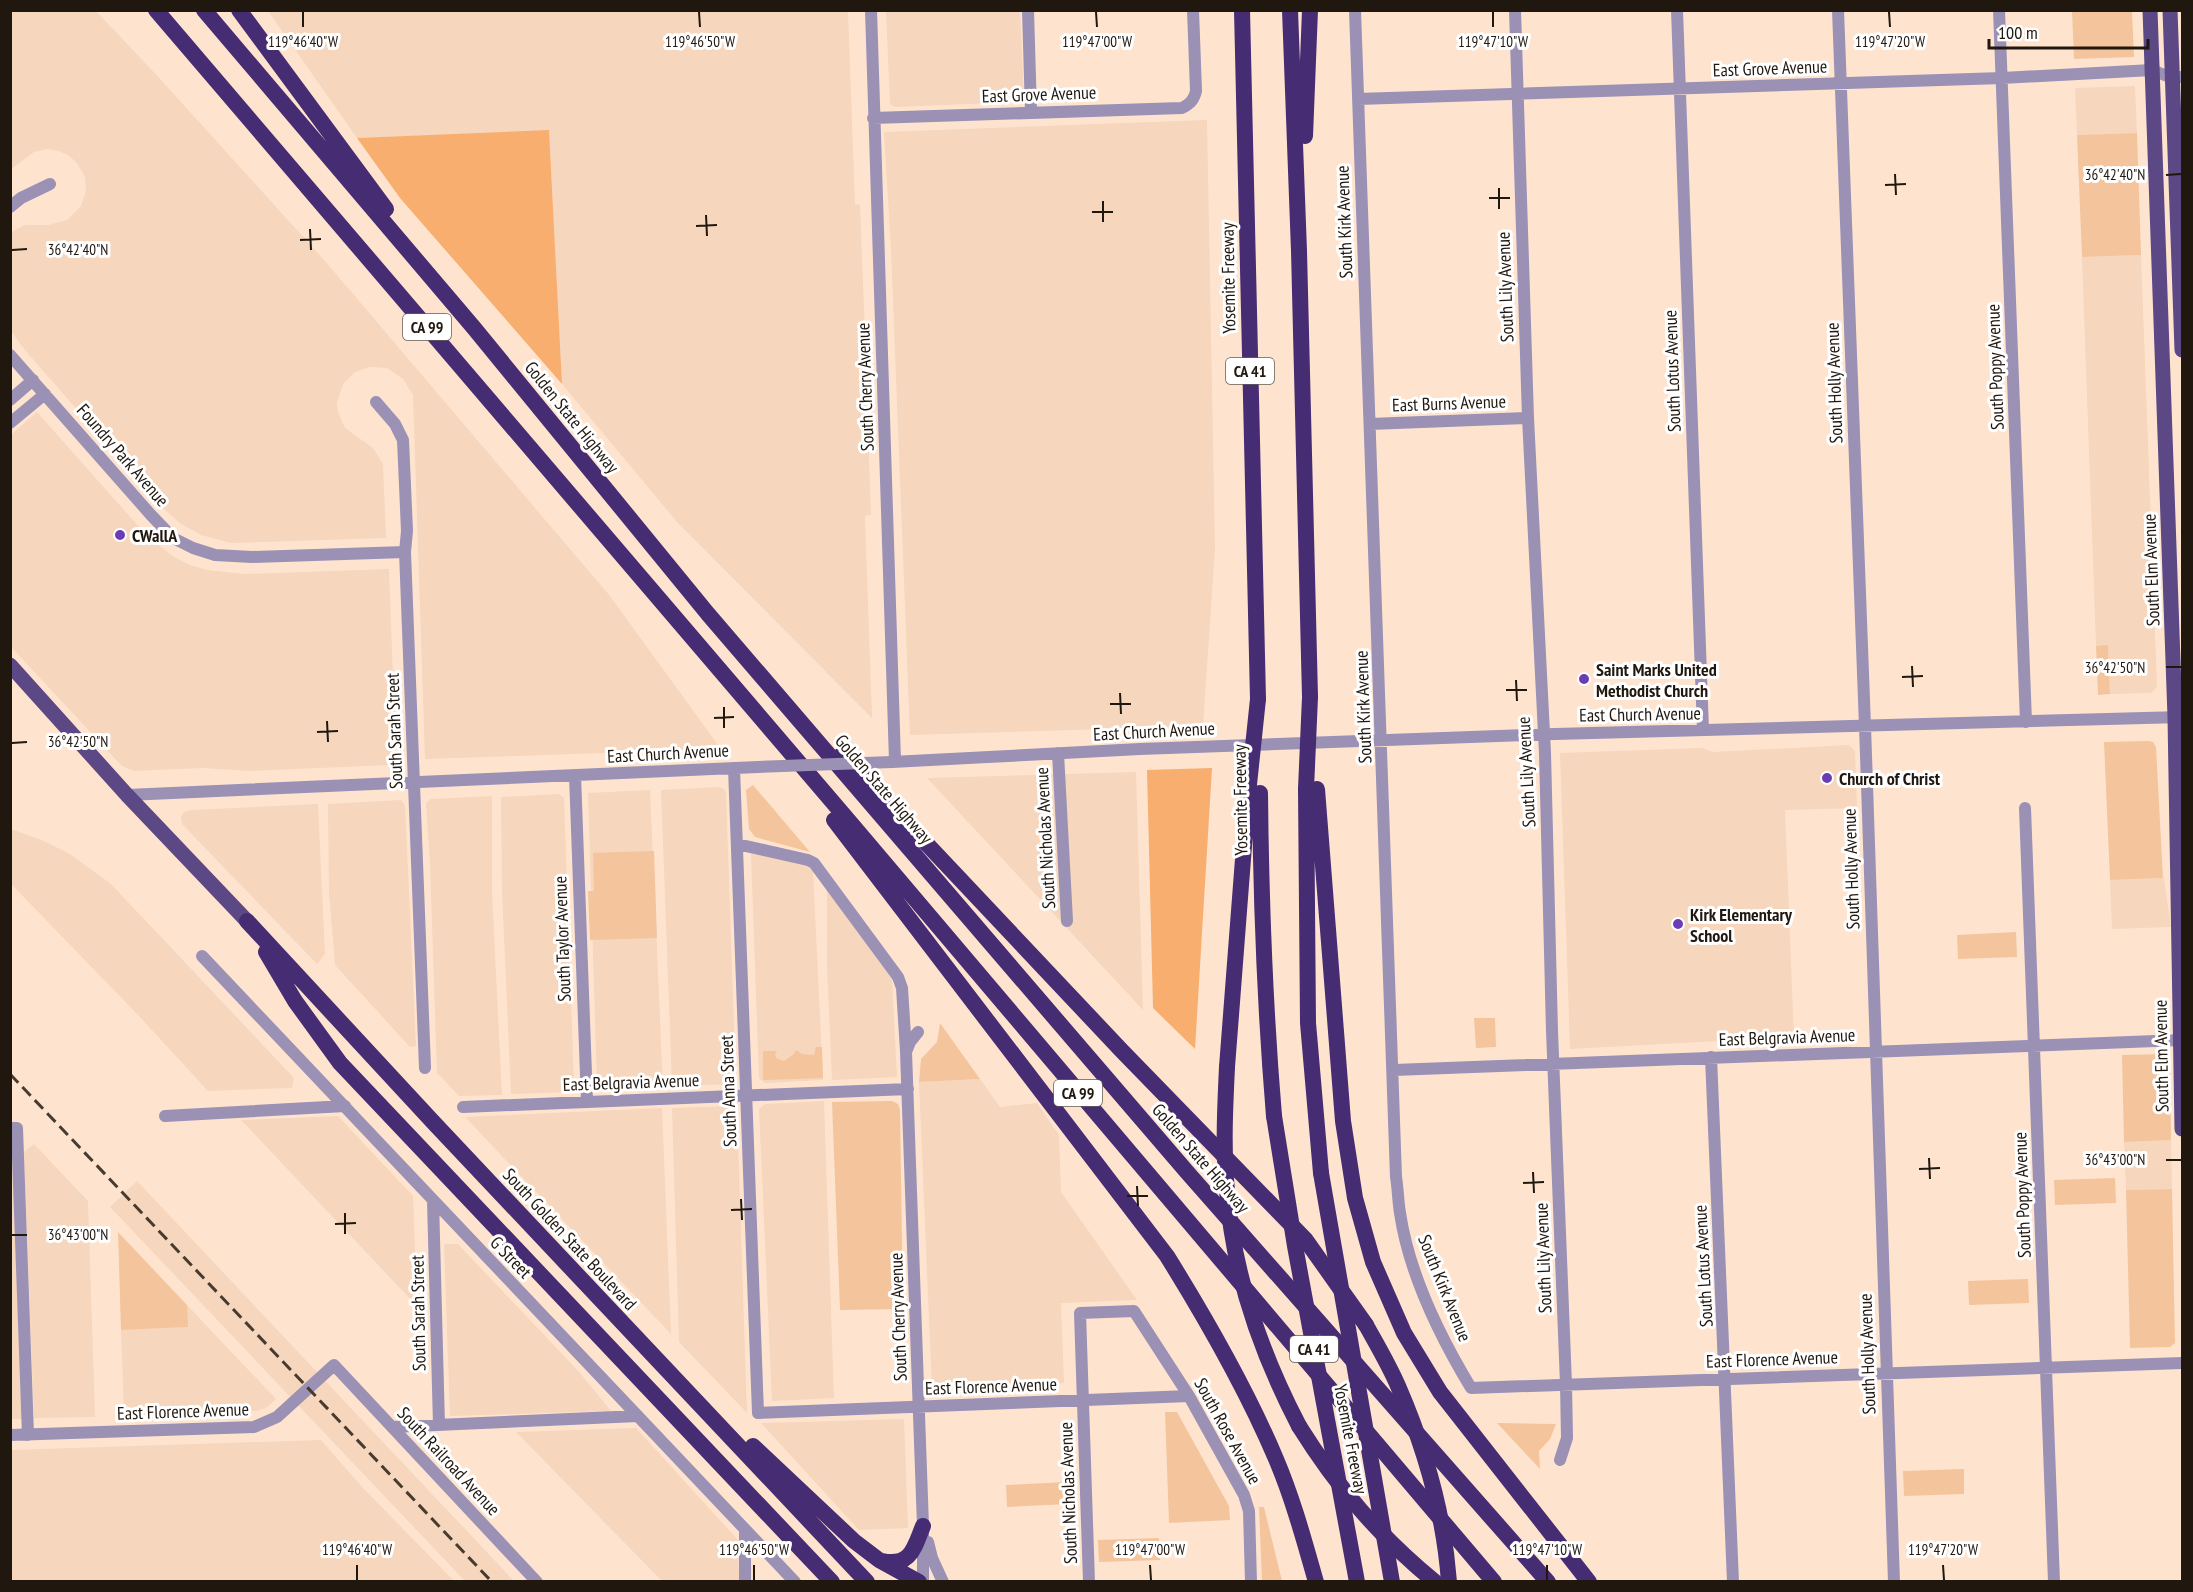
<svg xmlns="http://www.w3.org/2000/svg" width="2193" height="1592" font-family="'PT Sans Narrow',sans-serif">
<rect width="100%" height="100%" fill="#fee4cf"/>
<path fill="#f6d6bc" d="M11,10L96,11L162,81L325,261L610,596L721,749L425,759L413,395L403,379L387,368L370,367L355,372L343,384L337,403L338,412L345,428L373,448L383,464L386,538L231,543L201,535L181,524L165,510L24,349L11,331V232L25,225H48L67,220L81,206L86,191L85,177L77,163L68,155L59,151L47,149L34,152L11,169Z
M268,11H848L855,204L860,205L865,335L871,515L865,516L872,718L677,522L562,384L549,131L357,138Z
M886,11H1020L1024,98L1020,102L895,107L890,104Z
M2135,86L2137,133L2077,135L2075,88Z
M1207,120L1215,549L1203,726L910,735L891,250L884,132Z
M2141,255L2157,687L2151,693L2110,694L2108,646H2096L2082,257Z
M37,412L148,537L174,557L190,565L207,570L244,574L389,569L396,757L394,762L389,765L250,771L203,768L134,771L122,766L11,647V435Z
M1849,745L1855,751L1857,808L1785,810L1794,1037L1570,1049L1560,753L1702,748L1713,752Z
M1136,772L1143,1010L927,778Z
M719,787L724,789L726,793L736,1084L672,1086L661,790Z
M650,790L663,1086L602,1089L597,1084L588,793Z
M559,794L564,798L574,1087L571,1092L511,1094L502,892L501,797Z
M492,796V892L502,1095L459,1096L437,1073L430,865L426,803L431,799Z
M401,800L405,805L416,1046L410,1047L335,965L329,893L328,804Z
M318,804L325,954L317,964L182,824L181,817L184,812L191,810Z
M11,829L44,841L70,854L111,884L294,1078L292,1088L208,1091L138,1015L11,884Z
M751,854L805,863L813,870L823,1080L765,1083L759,1078Z
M2164,878L2171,927L2112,929L2110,880Z
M827,890L892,980L897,1077L832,1080L827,968Z
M980,1079L1000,1107L1037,1103L1059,1135L1061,1192L1137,1300L1061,1303L1064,1383L932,1389L919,1082Z
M824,1101L834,1398L772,1401L759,1109L765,1104Z
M732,1106L737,1111L747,1413L679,1342L672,1108Z
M662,1108L671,1334L465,1117Z
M338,1116L413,1196L417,1306L241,1120Z
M10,1139H14L24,1419H11Z
M2171,1140L2172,1189L2126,1190L2124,1142Z
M34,1144L88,1201L95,1417L34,1418L24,1152Z
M137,1181L514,1581H465L110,1207Z
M444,1244H458L580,1373L611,1411L450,1416Z
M187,1305L276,1399L266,1408L256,1411L124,1416L121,1330L187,1327Z
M904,1419L908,1528L859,1530L761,1423Z
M636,1428L738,1540L739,1581H662L516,1432Z
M321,1440L363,1488L454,1581H11V1450Z"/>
<path fill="#f4c49d" d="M2072,11H2132L2134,57L2074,59Z
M2137,133L2141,255L2082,257L2077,135Z
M2108,645L2110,694L2098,695L2096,646Z
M2149,741L2153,742L2156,747L2163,878L2110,880L2104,742Z
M753,785L810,852L755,837L749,829L746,790Z
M654,851L657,938L590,940L588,891H594L593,853Z
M2016,932L2017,957L1958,959L1957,935Z
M1474,1018H1495L1496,1047L1476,1048Z
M940,1023L980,1079L919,1082L921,1059L937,1042Z
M816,1047H822L823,1078L763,1080V1051H777L775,1054L776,1058L784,1061L794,1054L796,1050L802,1054L814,1055Z
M2166,1054L2170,1058L2171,1140L2124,1142L2122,1055Z
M892,1101L898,1104L900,1110L903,1309L840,1310L832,1102Z
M2115,1178L2116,1203L2055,1205L2054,1180Z
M2172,1189L2175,1343L2170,1347L2130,1348L2126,1190Z
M118,1232L187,1305L188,1327L121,1330Z
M2028,1279L2029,1303L1969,1305L1968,1281Z
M1165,1412H1177L1229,1506L1230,1520L1169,1523Z
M1497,1423L1556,1424L1550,1439L1539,1451L1540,1469Z
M1964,1469V1494L1904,1496L1903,1471Z
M1067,1482L1068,1504L1007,1507L1006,1485Z
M1259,1507H1264L1282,1581H1262Z
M1159,1538L1160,1560L1099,1562L1098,1540Z"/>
<path fill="#f7ae6f" d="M549,130L562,384L400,198L357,138Z
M1212,768L1195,1049L1153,1008L1147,770Z"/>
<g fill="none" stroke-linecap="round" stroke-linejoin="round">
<path stroke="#9a91b5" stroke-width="12" d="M871,10L895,761
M1028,10L1031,112
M1355,10L1396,1177C1398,1189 1398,1201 1400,1213C1409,1274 1439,1335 1471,1388L2182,1363
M1515,10L1528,418L1545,753L1552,1031L1566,1384L1567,1438L1560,1460
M1677,10L1703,730
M1838,10L1865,726L1894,1582
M1999,10L2026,722
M1358,99L2002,78L2152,70L2172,78L2182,77
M873,118L1182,108C1190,104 1194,100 1196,91L1193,10
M10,207L21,198L50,184
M10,355L151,515L173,538L193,548L215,555L252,557L405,552
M10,400L33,380
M376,402L395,424L403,440L407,531L405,552L425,1068
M10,423L45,394
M1370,424L1528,418
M1058,753L1067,921
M892,762L1140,749L1555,734L2182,717
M734,768L758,1413L1189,1396
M575,775L587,1102
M127,795L758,767
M2025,808L2054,1582
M737,844L808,860L814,863L898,977L902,988L906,1051
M202,956L795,1582
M918,1032L910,1042L906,1052L923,1526V1582
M1711,1057L1733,1582
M1394,1070L2182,1040
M463,1107L908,1089
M165,1116L345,1106
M10,1128H17L28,1435
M433,1200L439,1425
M392,1427L638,1416
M10,1435L254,1427L277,1417L334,1365L537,1582
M745,1529V1582
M928,1542L932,1558L943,1582
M1089,1582L1080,1313L1134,1311L1189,1396L1244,1495L1249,1511L1251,1582"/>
<path stroke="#5b4885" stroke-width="15" d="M2150,10L2175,717L2182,1129
M2170,10L2182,350
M10,665L127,795L247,921"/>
<path stroke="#452c73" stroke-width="16" d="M156,10L854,827L1494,1582
M204,10L474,328L708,614L1187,1172L1548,1582
M239,10L386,209
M1242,10L1258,699
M1290,10L1299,251L1310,697
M1305,136L1310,10
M842,754L1122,1051L1305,1239L1366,1325
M1306,789L1308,1023L1321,1173
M1317,789L1343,1121L1355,1198L1373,1262L1404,1333L1440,1392L1589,1582
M1260,793C1261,901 1265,1008 1274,1116
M834,820L1167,1256C1208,1322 1246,1388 1276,1459C1293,1499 1304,1540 1316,1582
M247,921L434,1123L867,1582
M266,952L295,1001L340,1063L832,1582
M1227,1067L1248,794
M1299,1426C1337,1487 1379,1536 1435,1582
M753,1446L854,1541L879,1560L919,1582
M882,1561C911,1567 914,1548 923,1526"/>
<path stroke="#473b30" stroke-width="3" stroke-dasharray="12 6" stroke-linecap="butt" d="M10,1074L492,1582"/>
<path stroke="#9a91b5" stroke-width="12" d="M758,767L892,762"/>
<path stroke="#452c73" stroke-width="16" d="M1306,789L1310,697
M1248,794L1258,699
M1227,1067C1225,1108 1223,1150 1227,1191C1233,1273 1261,1353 1299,1426
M1274,1116L1295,1246L1357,1582
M1321,1173L1392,1582
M1366,1325C1377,1345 1389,1365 1398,1386C1425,1448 1444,1514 1449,1582"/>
</g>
<path fill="none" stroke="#20170f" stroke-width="2" d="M303,12V27M699,12L700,27M1096,12L1097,27M1493,12V27M1889,12L1890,27M1895,174L1896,195M2166,175L2181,174M1885,185L1906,184M1499,188V209M1489,198H1510M1103,201V222M1092,212H1113M706,215L707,236M696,226L717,225M310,229L311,250M300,240L321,239M12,250L27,249M1912,666L1913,687M2166,667H2181M1902,677L1923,676M1516,680L1517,701M1506,690H1527M1120,693L1121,714M1110,704H1131M724,707V728M714,718L734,717M327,721L328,742M317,732L338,731M12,743L27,742M1929,1158L1930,1179M2166,1160H2181M1919,1169L1940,1168M1533,1172L1534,1193M1523,1183L1544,1182M1137,1186L1138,1206M1127,1196H1148M741,1199L742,1220M731,1210L752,1209M345,1213V1234M335,1224L356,1223M12,1235H27M357,1565V1580M754,1565V1580M1150,1565L1151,1580M1547,1565V1580M1943,1565L1944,1580"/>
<g fill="#6b3db5" stroke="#fff" stroke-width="2">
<circle cx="120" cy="535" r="6"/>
<circle cx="1584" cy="679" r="6"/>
<circle cx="1827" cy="778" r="6"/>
<circle cx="1678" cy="924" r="6"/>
</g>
<g text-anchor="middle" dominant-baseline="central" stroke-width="6" stroke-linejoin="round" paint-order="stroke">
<g fill="#fff" stroke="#635d57" stroke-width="1.5">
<rect x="403" y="314" width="48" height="26" rx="4.5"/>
<rect x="1226" y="358" width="48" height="26" rx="4.5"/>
<rect x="1054" y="1080" width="48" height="26" rx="4.5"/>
<rect x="1290" y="1336" width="48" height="26" rx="4.5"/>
</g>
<g font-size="16" font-weight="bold" fill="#20170f">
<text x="427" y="327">CA 99</text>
<text x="1250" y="371">CA 41</text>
<text x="1078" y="1093">CA 99</text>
<text x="1314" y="1349">CA 41</text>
</g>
<g font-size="18" fill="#20170f" stroke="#fff">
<text transform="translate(1770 68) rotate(-2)">East Grove Avenue</text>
<text transform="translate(1039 94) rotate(-2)">East Grove Avenue</text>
<text transform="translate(1344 222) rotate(-92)">South Kirk Avenue</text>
<text transform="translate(1228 278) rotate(-91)">Yosemite Freeway</text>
<text transform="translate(1505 287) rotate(-92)">South Lily Avenue</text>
<text transform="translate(1995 367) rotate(-92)">South Poppy Avenue</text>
<text transform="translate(1672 371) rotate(-92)">South Lotus Avenue</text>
<text transform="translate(1834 383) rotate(-92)">South Holly Avenue</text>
<text transform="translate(865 387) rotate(-92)">South Cherry Avenue</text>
<text transform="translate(1449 403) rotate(-2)">East Burns Avenue</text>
<text transform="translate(572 417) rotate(51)">Golden State Highway</text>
<text transform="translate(123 455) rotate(49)">Foundry Park Avenue</text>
<text transform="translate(2151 570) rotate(-92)">South Elm Avenue</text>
<text transform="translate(1363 707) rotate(-92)">South Kirk Avenue</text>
<text transform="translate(1640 714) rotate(-1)">East Church Avenue</text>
<text transform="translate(394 731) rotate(-92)">South Sarah Street</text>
<text transform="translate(1154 731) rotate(-3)">East Church Avenue</text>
<text transform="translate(668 753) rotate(-3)">East Church Avenue</text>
<text transform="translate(1526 772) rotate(-93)">South Lily Avenue</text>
<text transform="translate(884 789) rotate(49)">Golden State Highway</text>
<text transform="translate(1240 800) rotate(-91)">Yosemite Freeway</text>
<text transform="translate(1045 838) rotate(-93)">South Nicholas Avenue</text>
<text transform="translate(1851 869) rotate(-92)">South Holly Avenue</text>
<text transform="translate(562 939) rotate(-92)">South Taylor Avenue</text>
<text transform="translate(1787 1037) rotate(-2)">East Belgravia Avenue</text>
<text transform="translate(2161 1056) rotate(-91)">South Elm Avenue</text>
<text transform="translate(631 1082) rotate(-2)">East Belgravia Avenue</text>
<text transform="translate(728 1091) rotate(-92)">South Anna Street</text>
<text transform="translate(1201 1158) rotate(49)">Golden State Highway</text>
<text transform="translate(2022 1195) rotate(-92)">South Poppy Avenue</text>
<text transform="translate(570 1239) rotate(47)">South Golden State Boulevard</text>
<text transform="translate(511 1257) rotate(46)">G Street</text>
<text transform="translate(1543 1258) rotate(-92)">South Lily Avenue</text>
<text transform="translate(1703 1266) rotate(-93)">South Lotus Avenue</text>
<text transform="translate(1445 1288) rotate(68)">South Kirk Avenue</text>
<text transform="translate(418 1313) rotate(-91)">South Sarah Street</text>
<text transform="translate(898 1317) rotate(-92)">South Cherry Avenue</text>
<text transform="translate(1867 1354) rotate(-92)">South Holly Avenue</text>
<text transform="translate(1772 1359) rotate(-2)">East Florence Avenue</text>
<text transform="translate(991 1386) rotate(-2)">East Florence Avenue</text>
<text transform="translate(183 1411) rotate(-2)">East Florence Avenue</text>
<text transform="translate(1228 1431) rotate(61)">South Rose Avenue</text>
<text transform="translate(1351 1439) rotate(79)">Yosemite Freeway</text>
<text transform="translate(449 1461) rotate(47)">South Railroad Avenue</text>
<text transform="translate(1068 1493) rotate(-92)">South Nicholas Avenue</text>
</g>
<g font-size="18" font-weight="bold" fill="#20170f" stroke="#fff" text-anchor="start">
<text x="132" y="535">CWallA</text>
<text x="1596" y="669">Saint Marks United<tspan x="1596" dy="21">Methodist Church</tspan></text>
<text x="1839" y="778">Church of Christ</text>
<text x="1690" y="914">Kirk Elementary<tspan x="1690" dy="21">School</tspan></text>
</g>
</g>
<g font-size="15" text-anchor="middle" fill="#20170f" stroke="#fff" stroke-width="6" stroke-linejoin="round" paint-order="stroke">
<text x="303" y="47">119°46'40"W</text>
<text x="700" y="47">119°46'50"W</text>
<text x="1097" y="47">119°47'00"W</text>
<text x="1493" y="47">119°47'10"W</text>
<text x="1890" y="47">119°47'20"W</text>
<text x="2115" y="180">36°42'40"N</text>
<text x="78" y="255">36°42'40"N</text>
<text x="2115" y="673">36°42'50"N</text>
<text x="78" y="747">36°42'50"N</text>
<text x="2115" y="1165">36°43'00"N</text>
<text x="78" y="1240">36°43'00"N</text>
<text x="357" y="1555">119°46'40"W</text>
<text x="754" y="1555">119°46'50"W</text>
<text x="1150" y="1555">119°47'00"W</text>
<text x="1547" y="1555">119°47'10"W</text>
<text x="1943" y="1555">119°47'20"W</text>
</g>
<rect width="2193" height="1592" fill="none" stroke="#20170f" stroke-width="24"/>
<path d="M1989 39v9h159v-9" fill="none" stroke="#20170f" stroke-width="3"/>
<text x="1998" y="39" font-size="18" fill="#20170f" stroke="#ffffff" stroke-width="4.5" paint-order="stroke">100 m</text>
</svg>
